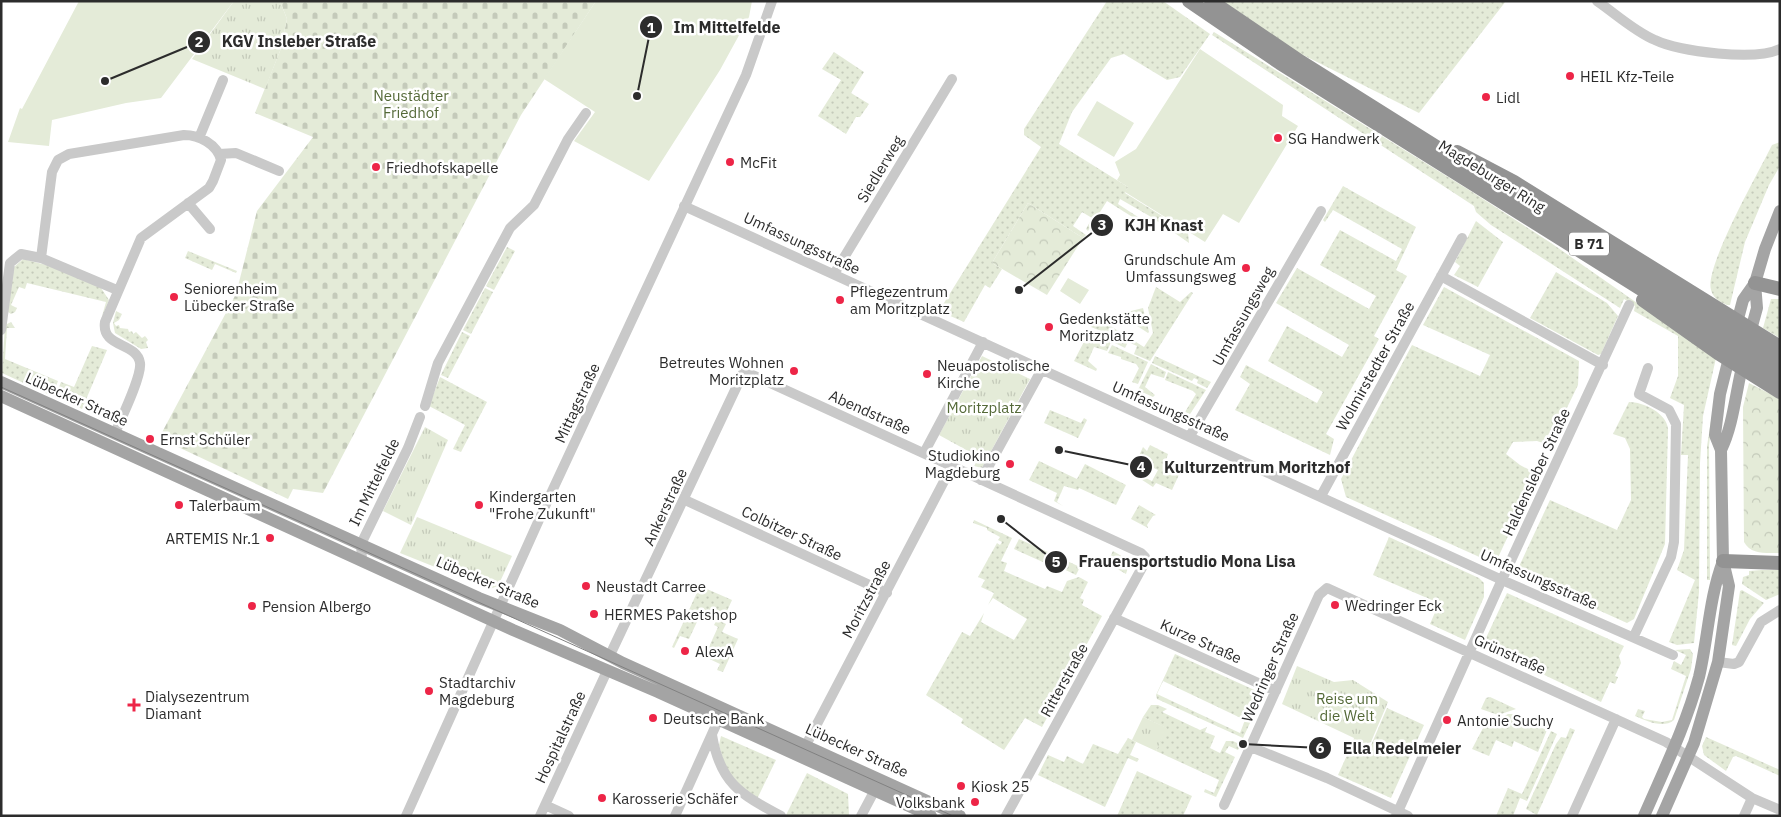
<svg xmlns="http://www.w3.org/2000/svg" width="1781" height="817" font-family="'IBM Plex Sans',sans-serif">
<defs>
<pattern id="grass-dots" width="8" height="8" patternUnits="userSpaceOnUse" patternTransform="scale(1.25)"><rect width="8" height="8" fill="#e4ebd8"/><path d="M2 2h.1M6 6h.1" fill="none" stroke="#c4caba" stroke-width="1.8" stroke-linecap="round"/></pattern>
<pattern id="forest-crowns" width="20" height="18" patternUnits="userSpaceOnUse" patternTransform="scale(1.25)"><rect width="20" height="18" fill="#e4ebd8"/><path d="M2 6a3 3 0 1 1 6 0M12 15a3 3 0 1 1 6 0" fill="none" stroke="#c4caba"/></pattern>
<pattern id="cemetery-stones" width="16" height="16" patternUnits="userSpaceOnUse" patternTransform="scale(1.25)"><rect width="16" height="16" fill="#e4ebd8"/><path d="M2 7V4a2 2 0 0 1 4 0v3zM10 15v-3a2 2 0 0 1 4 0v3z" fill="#c4caba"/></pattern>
<pattern id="park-tufts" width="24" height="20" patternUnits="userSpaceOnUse" patternTransform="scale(1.25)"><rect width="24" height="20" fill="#e4ebd8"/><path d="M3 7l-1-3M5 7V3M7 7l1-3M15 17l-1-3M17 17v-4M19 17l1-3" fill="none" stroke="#c4caba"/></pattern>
</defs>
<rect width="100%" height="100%" fill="#fff"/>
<path fill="url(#grass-dots)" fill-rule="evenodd" d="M1107,1H1163L1210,34L1180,77L1167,80L1124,54L1111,58L1072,112L1059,144L1128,187L1125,193L1188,232L1189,243L1159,222L1152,219L1153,218L1120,199L1118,204L1138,217L1134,218L1107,201L1088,231L1086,229L1092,218L1082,212L1073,226L1086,235L1083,238L1028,203L992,263L1002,269L990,288L985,285L964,322L939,311L1041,147L1024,135V129Z
M1223,1H1506L1419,113L1293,50Z
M1214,32L1469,190L1551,243L1716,358L1703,416L1700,463L1699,592L1694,643L1677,645L1669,642L1695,580L1677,570L1684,550L1688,455H1681L1684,405L1670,398L1678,376V336L1634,311L1635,306L1624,299L1620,308L1491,225L1476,212L1474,206L1212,35Z
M834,52L864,72L851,93L869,104L860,117H856L846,134L818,116L841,80L822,69Z
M1780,142V166L1769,185L1745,242L1730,305H1727C1720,302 1713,298 1711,290C1704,267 1760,170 1772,145Z
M1343,186L1416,227L1396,270L1407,276L1374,336L1379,339L1326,434L1334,439L1330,455L1235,410L1250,384L1240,377L1246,365L1317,403L1323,392L1268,361L1287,326L1342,357L1349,345L1276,303L1297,268L1369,309L1376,296L1320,265L1340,230L1396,261L1402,249L1333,210L1325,222L1323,220Z
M1476,221L1503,242L1478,287L1454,275L1460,266L1455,262Z
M507,247L515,251L494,290L486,286Z
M188,251L237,271L236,273L215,264L212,270L185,258Z
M23,259L58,268L101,288L109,300L101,320L106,302L27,283L25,289L19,287L11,305L17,308L15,312L11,314L8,312L14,267Z
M1556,272L1607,303L1618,316L1601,354L1598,355L1530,318Z
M1156,287L1180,302L1191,292L1193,293L1150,361L1134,354L1137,346L1128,342L1125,348L1115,343L1117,339L1121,341V339L1091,327L1096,317L1144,347L1153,333L1148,308Z
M1444,287L1579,361L1578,385L1549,445L1537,441L1513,442L1506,454L1520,465L1537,474L1495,564L1346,497L1341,479L1412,345L1480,376L1490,355L1423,325Z
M485,288L493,292L471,334L463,330Z
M1771,299H1780V338L1763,328Z
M1143,308L1149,332L1148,333L1119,314Z
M116,311L122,314L119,320L114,323L116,326L119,325L120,328L128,329L129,332L132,331L133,334L136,332L142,338L145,336L148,340L146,342L148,348L141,349L115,333L113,323Z
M11,322L15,328H7L5,359L58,381L52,396L2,373L5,325Z
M462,332L470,336L448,378L441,375Z
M1089,332L1111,342L1107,351L1094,347L1088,361L1097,369L1096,371L1074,361Z
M1112,345L1148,362L1138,384L1132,382L1139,368L1136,364L1121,359V357L1108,353Z
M92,346L107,350L82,409L55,397L61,382L74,387Z
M1155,356L1211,382L1207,388L1197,383L1198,380L1194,378L1192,381L1152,363Z
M1151,364L1166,372L1164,378L1151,374L1145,387L1155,395L1153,397L1138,390Z
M1168,372L1206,390L1190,414L1185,412L1196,394L1193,391L1165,380Z
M440,377L487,402L461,452L453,449L465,425L429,406Z
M1629,402C1643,402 1667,413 1668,429L1665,544L1634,619L1627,623L1516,573L1550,500L1617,530L1631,500L1630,449L1625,438L1613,434Z
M1713,408L1709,446L1710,580H1707V446Z
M1050,410L1081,423L1084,418L1087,420L1078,438L1044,423Z
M1150,445L1168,454L1166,460L1182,468L1172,490L1156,483L1153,487L1136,476V470L1139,469L1137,474L1152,481L1158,470L1137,460L1143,447L1147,451Z
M1039,461L1077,479L1085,464L1126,485L1116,505L1079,488L1078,490L1064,486L1057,502L1063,506L1054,501L1057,493L1029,480Z
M1139,505L1156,515L1153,516L1147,525L1148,528L1131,519Z
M974,520L1012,538L1001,561L1007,563L1004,571L1045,589L1047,586L1062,592L1067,581L1079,577L1088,582L1080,598L1084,600L1082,605L1102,616L1042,727L1025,718L1004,750L961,723L963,719L926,695L962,632L970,636L984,613L981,622L1014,640L1027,619L993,598L988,605L994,593L981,587L985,580L978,577L997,543L1000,545L1002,542L998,540L1000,537L987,530V528L973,523Z
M1389,537L1479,578L1484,583V597L1465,640L1430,624L1439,603L1373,575Z
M1019,539L1050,553L1045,563L1014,549Z
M1113,551L1130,561L1126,574L1107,563Z
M1052,554L1080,567L1076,575L1049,562Z
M1762,570H1780V594L1766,600L1742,584L1743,577L1749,575V571Z
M700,586L732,600L722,622L726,624L722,632L738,639L723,672L717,670L720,664L699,654L702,646L708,649L718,627L714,625L717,619L714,617L715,614L703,609L689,639L680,636L674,648L672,647Z
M1742,590L1764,603L1750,619L1736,646L1732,645L1740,591Z
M1507,593L1624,646L1619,656L1621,663L1615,676L1618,677L1615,684L1610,682L1601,702L1486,647V638Z
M1690,649L1693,654L1691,669L1674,720C1663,729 1647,721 1635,716L1638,709L1645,711L1642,717L1644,719L1662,722L1672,720L1686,676L1671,669L1674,661L1681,665L1686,655L1675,650Z
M1175,654L1261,693L1262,697L1243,738L1157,699L1156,695ZM1163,681L1245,720L1240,733L1157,694Z
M1490,697L1516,709L1498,715L1481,709L1486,698Z
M1151,705H1158L1167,709L1162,712L1200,730L1207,727L1205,732L1215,736L1210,748L1220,753L1226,741H1233L1241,745L1238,750L1229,746L1225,752L1235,757L1216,797L1204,792L1205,789L1214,793L1219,780L1156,751L1166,728L1143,717Z
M1387,708L1424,725L1391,798L1338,775L1353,742L1369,750Z
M1508,714H1514L1547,730L1538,752L1514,741L1512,747L1496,740L1489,756L1472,749L1483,728Z
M1570,728L1575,730L1537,815L1526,809L1556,744L1561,737L1566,738Z
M1551,731L1557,734L1527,801L1520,798L1513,816H1496L1508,788L1522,794Z
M721,736L776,760L757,799L728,777L719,745Z
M1706,737L1780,770V776L1736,756L1733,757L1726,771L1704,755L1702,746Z
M1128,738L1136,742L1130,755L1139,759L1137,762L1128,758L1105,807L1038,775L1048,755L1064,762L1067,756L1083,764L1093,744L1118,754Z
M1137,771L1192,796L1183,816H1117Z
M807,773L848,794L849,815H786Z"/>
<path fill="url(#forest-crowns)" d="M1028,203L1083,238L1047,295L992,263Z
M1749,383L1780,399V553C1767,553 1751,555 1744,542L1743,407Z"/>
<path fill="url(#cemetery-stones)" d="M280,1H596L521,115L323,493L293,489L288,499L159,438L236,294L257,211L313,137L255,113L280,51L287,19Z"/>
<path fill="url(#park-tufts)" d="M234,1H280L287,19L280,51L265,89L192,59Z
M982,356L1030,379L982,468L974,466L979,457L939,435Z
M425,427L448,440L411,525L383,511Z
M417,517L512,556L498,586L490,589L400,553Z
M1297,666L1334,682L1353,680L1388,702L1371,742L1364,745L1353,741L1354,738L1282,704Z
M1143,717L1167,728L1156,751L1132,740Z"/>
<path fill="#e4ebd8" d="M79,1H234L161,98L126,103L52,120L49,146L8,142L20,108L22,109Z
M596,1H752L749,17L720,70L649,181L574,141L595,112L544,79Z
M1200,49L1283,105L1282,116L1298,126L1239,223L1223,214L1205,242L1125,192L1128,187L1117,180L1120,175L1115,162L1136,149Z
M1097,101L1134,123L1114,157L1077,135Z
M1068,278L1089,290L1080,304L1060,291Z"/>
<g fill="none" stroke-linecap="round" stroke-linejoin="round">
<path stroke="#c9c9c9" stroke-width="10" d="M1597,1C1616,14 1634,31 1655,40C1680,52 1756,61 1780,49
M199,138L223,80
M219,154L236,153L279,171
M188,203L210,229
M684,206L1502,580L1673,655
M41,258L117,290
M834,274L952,79
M1441,276L1603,365
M1,330L10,263L21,254L41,258L52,172L58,160L69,154L184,135C199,135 217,144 221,160L213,181L209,188L141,238L105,322C101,348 137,342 140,363C142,376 121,419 115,433
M425,406L438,363L510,228L534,205L568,139L586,113
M1190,436L1321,211
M924,453L983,342
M981,480L1042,369
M1321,496L1462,238
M685,500L887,593
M362,560L361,544L408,448L420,417
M1114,618L1276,691
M1634,636L1671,557L1674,542L1676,424L1669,410L1639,394L1648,368
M610,655L744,371L1141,553L1145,557L1144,564L1006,816
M1718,662L1734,664L1739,662L1761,622L1780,610
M712,735C720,783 740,794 781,816
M806,745L952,466
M1251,747L1327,778L1408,816
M545,805L569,816
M1224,805L1319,595L1327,588L1666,742L1752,798L1780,810
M406,816L547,502L746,75L772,1
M540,816L607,671
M675,816L721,714
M861,816L877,786
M1396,816L1500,584L1629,305
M1572,816L1616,719
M1744,816L1752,798"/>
<path stroke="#a4a4a4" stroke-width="12" d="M1735,330L1743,300L1755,283
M1749,337L1757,308L1755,283L1765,249L1780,211
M1,382L479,598L560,630L623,663L960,816
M1,396L513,630L658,692L931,816
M1721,450C1734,424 1736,388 1744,359
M1644,816C1664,770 1686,725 1699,677C1708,639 1709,598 1723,561
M1662,816L1694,743L1718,662L1729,586L1723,561L1721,450L1715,435L1720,394L1731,350"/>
<path stroke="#939393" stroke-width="14" d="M1189,1L1280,63L1780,376
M1211,1L1301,62L1780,363
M1457,152L1514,182L1780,347
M1755,283L1780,289
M1643,300L1718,353L1780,392
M1723,561L1780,563"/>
<path stroke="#818181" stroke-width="1" d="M1,387L953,816"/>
</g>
<g fill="#ed2547" stroke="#fff" stroke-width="2">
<circle cx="1570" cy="76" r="5"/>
<circle cx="1486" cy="97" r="5"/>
<circle cx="1278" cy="138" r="5"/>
<circle cx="730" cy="162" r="5"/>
<circle cx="376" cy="167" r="5"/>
<circle cx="1246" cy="268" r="5"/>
<circle cx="174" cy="297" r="5"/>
<circle cx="840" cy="300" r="5"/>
<circle cx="1049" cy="327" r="5"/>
<circle cx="794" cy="371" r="5"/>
<circle cx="927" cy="374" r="5"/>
<circle cx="150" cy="439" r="5"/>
<circle cx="1010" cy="464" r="5"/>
<circle cx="179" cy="505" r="5"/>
<circle cx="479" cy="505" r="5"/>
<circle cx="270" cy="538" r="5"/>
<circle cx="586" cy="586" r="5"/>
<circle cx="1335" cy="605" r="5"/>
<circle cx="252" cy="606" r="5"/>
<circle cx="594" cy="614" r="5"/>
<circle cx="685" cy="651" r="5"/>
<circle cx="429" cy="691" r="5"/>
<path d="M131.5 697.5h5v5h5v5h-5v5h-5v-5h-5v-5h5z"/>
<circle cx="653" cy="718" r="5"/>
<circle cx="1447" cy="720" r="5"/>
<circle cx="961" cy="786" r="5"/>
<circle cx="602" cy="798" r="5"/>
<circle cx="975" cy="802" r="5"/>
</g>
<g text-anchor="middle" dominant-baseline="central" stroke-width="5" stroke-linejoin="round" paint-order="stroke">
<rect fill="#fff" stroke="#6b6b6b" stroke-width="1" x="1569" y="232.5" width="40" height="23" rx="4"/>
<g font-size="14" font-weight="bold" fill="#2c2c2c">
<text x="1589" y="244">B 71</text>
</g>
<g font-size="15" fill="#2c2c2c" stroke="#fff" text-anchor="start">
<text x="1580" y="76">HEIL Kfz-Teile</text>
<text x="1496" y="97">Lidl</text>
<text x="1288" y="138">SG Handwerk</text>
<text x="740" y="162">McFit</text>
<text x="386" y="167">Friedhofskapelle</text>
<text x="1236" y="259" text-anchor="end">Grundschule Am<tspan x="1236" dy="17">Umfassungsweg</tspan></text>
<text x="184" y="288">Seniorenheim<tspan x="184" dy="17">Lübecker Straße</tspan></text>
<text x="850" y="291">Pflegezentrum<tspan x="850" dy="17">am Moritzplatz</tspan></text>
<text x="1059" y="318">Gedenkstätte<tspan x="1059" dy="17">Moritzplatz</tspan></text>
<text x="784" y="362" text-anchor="end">Betreutes Wohnen<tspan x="784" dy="17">Moritzplatz</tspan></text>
<text x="937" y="365">Neuapostolische<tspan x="937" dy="17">Kirche</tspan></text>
<text x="160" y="439">Ernst Schüler</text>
<text x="1000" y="455" text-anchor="end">Studiokino<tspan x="1000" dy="17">Magdeburg</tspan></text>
<text x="489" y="496">Kindergarten<tspan x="489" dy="17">"Frohe Zukunft"</tspan></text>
<text x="189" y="505">Talerbaum</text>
<text x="260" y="538" text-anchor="end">ARTEMIS Nr.1</text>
<text x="596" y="586">Neustadt Carree</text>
<text x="1345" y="605">Wedringer Eck</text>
<text x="262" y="606">Pension Albergo</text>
<text x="604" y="614">HERMES Paketshop</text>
<text x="695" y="651">AlexA</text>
<text x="439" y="682">Stadtarchiv<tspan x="439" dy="17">Magdeburg</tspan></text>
<text x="145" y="696">Dialysezentrum<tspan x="145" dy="17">Diamant</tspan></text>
<text x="663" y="718">Deutsche Bank</text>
<text x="1457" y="720">Antonie Suchy</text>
<text x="971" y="786">Kiosk 25</text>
<text x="612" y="798">Karosserie Schäfer</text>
<text x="965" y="802" text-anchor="end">Volksbank</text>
</g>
<g font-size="15" fill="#546938" stroke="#fff">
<text x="411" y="95">Neustädter<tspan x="411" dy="17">Friedhof</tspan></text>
<text x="984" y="407">Moritzplatz</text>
<text x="1347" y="698">Reise um<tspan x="1347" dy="17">die Welt</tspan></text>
</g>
<g font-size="15" fill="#2c2c2c" stroke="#fff">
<text transform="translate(880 169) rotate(-59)">Siedlerweg</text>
<text transform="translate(1492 176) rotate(32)">Magdeburger Ring</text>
<text transform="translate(802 243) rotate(25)">Umfassungsstraße</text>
<text transform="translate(1243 316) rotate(-61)">Umfassungsweg</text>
<text transform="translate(1375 366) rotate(-61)">Wolmirstedter Straße</text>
<text transform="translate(77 399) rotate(24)">Lübecker Straße</text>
<text transform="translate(577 403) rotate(-65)">Mittagstraße</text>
<text transform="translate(1171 411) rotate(24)">Umfassungsstraße</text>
<text transform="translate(870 412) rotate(24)">Abendstraße</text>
<text transform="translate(1536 472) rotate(-65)">Haldensleber Straße</text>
<text transform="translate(374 482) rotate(-64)">Im Mittelfelde</text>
<text transform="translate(665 507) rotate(-65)">Ankerstraße</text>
<text transform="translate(792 533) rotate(25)">Colbitzer Straße</text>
<text transform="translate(1539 579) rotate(24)">Umfassungsstraße</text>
<text transform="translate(488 582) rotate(23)">Lübecker Straße</text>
<text transform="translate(866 599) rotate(-62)">Moritzstraße</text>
<text transform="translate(1201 641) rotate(24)">Kurze Straße</text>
<text transform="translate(1510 654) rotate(24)">Grünstraße</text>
<text transform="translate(1270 667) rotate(-66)">Wedringer Straße</text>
<text transform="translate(1064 680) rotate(-61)">Ritterstraße</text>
<text transform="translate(560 737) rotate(-65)">Hospitalstraße</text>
<text transform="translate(857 750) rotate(24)">Lübecker Straße</text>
</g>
</g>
<path fill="none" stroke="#2c2c2c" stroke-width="2" d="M637 96L651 27M105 81L199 42M1019 290L1102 225M1059 450L1141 467M1001 519L1056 562M1243 744L1320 748"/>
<g fill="#2c2c2c" stroke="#fff" stroke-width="2">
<circle cx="637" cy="96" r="5"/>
<circle cx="105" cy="81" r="5"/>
<circle cx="1019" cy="290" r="5"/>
<circle cx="1059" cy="450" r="5"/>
<circle cx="1001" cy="519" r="5"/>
<circle cx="1243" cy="744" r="5"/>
<circle cx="651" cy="27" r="12"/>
<circle cx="199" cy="42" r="12"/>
<circle cx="1102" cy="225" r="12"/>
<circle cx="1141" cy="467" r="12"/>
<circle cx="1056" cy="562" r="12"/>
<circle cx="1320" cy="748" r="12"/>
</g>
<g font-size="15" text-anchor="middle" font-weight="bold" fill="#fff">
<text x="651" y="33">1</text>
<text x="199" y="47">2</text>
<text x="1102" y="230">3</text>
<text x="1141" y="472">4</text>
<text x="1056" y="567">5</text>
<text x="1320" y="753">6</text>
</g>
<g font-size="16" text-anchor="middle" font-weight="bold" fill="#2c2c2c" stroke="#fff" stroke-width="5" stroke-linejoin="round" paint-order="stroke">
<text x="727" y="33">Im Mittelfelde</text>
<text x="299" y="47">KGV Insleber Straße</text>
<text x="1164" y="231">KJH Knast</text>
<text x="1257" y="473">Kulturzentrum Moritzhof</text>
<text x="1187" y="567">Frauensportstudio Mona Lisa</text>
<text x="1402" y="754">Ella Redelmeier</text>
</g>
<rect width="1781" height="817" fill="none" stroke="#2c2c2c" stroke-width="5"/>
</svg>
